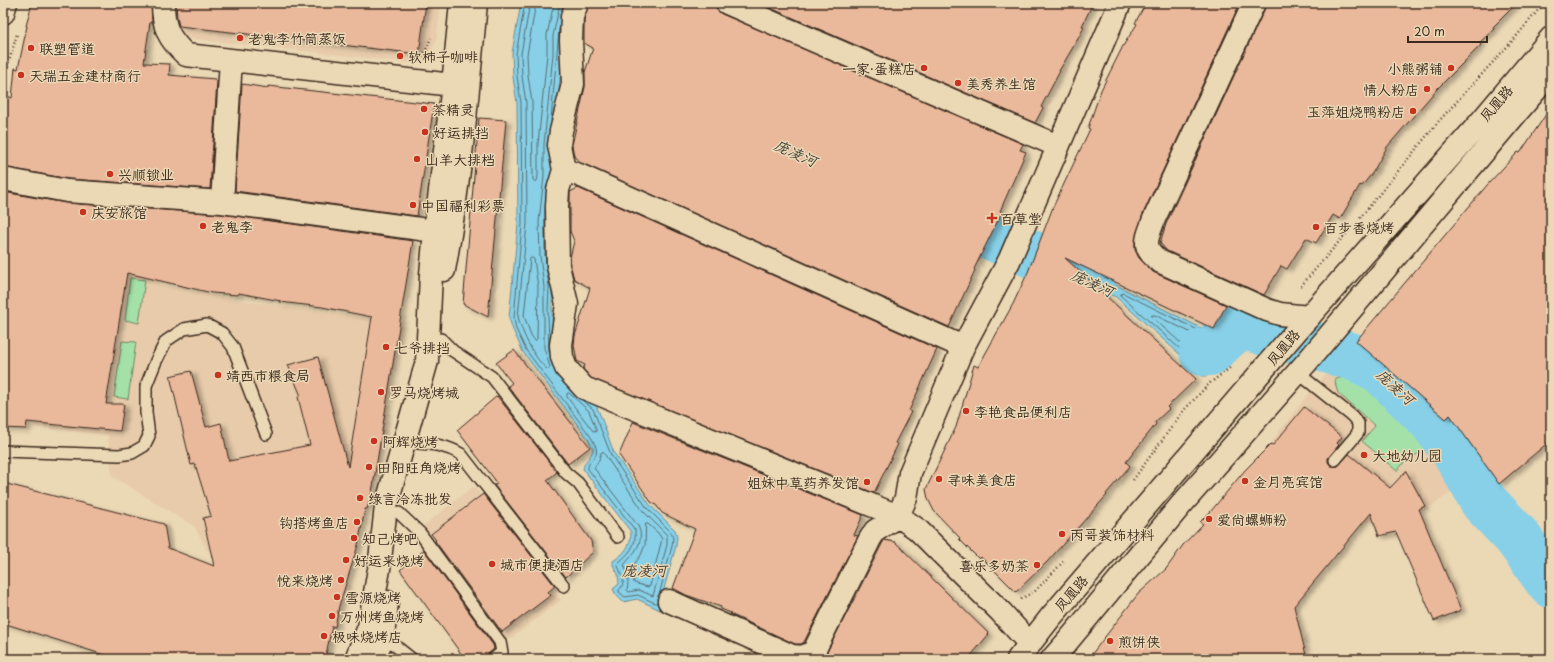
<svg xmlns="http://www.w3.org/2000/svg" width="1554" height="662" font-family="'Playpen Sans','LXGW WenKai TC',sans-serif">
<defs>
<filter id="shadow"><feDropShadow dx="4.5" dy="2.5" stdDeviation="2" flood-color="#0004"/></filter>
</defs>
<rect width="100%" height="100%" fill="#ebd8b5"/>
<filter id="ink" filterUnits="userSpaceOnUse"><feTurbulence type="fractalNoise" baseFrequency=".025" numOctaves="2"/><feDisplacementMap in="SourceGraphic" scale="8" xChannelSelector="R" yChannelSelector="G"/><feConvolveMatrix kernelMatrix="1 2 1 2 8 2 1 2 1" color-interpolation-filters="sRGB"/></filter>
<g filter="url(#ink)">
<path fill="#e7cbaa" d="M170,3H441L436,41L430,54L423,60L413,63L187,38L179,34Z
M58,265L128,271L160,278L158,284L237,300L403,323L375,488L303,467L264,574L207,550L195,527L112,476L108,435L34,427Z
M1360,370L1368,372L1376,379L1421,423L1434,445L1461,486L1422,512L1375,522H1365L1272,441L1306,397L1328,372Z
M474,486L561,600L510,639L505,638L422,527Z"/>
<path fill="#a4e1a8" stroke="#708663" d="M130,278L145,280L139,323L125,320Z
M122,341L136,342L128,399L114,397Z
M1354,375L1362,377L1377,386L1418,428L1428,448L1416,455H1410L1397,471L1362,441L1375,426L1338,393L1336,387L1335,379Z"/>
<path fill="#87d0e8" stroke="#698e97" d="M521,3H569L555,122L552,310L553,348L586,398L596,405L601,417L614,453L650,505L675,530L677,537L676,546L665,585L660,610L637,599L623,602L616,595L613,589L619,584L618,574L613,565V561C625,553 631,546 631,532L583,469C584,461 591,458 593,449L588,439L523,352L513,330L509,318L518,224L517,103L513,77L512,53Z
M1034,248L1110,282L1211,333L1216,332L1219,329L1233,304L1269,319L1233,360L1207,376H1202L1186,360L1116,297L1027,259Z"/>
<g fill="none" stroke-linecap="round" stroke-linejoin="round">
<path stroke="#596c6f" stroke-width="1" d="M525,3L516,54L517,76L521,103L522,224L514,318L516,329L526,350L591,437C605,461 588,455 588,469L635,530C637,547 628,554 617,564C620,572 628,582 619,590V592L625,597L638,595L655,603H657
M530,3L521,54L522,76L526,103L527,224L518,317C523,335 533,357 548,370L550,367L544,348V287L540,256L539,222L544,176V144L553,54V36L560,3
M536,3L527,55L528,75L532,103L533,180L535,182L537,181L538,176V144L547,54V35L554,3
M551,120L559,29
M545,209V255L549,287L548,310L549,351
M532,258L534,259L538,287L537,339L535,341L531,335L524,316L530,259Z
M1240,311L1234,310C1228,321 1225,336 1210,336L1123,293L1120,295L1189,357L1203,372H1206L1230,356L1261,320
M1152,315H1155L1210,342C1229,340 1228,328 1237,316L1252,321L1253,323L1227,353L1205,366L1192,353L1153,318Z
M1193,340L1207,347H1219L1220,349L1206,359L1191,343V341Z
M569,393L589,411L596,429V432L593,431L567,397V394Z
M583,401L593,409L611,455L647,508L671,532L673,538L672,546L659,595
M603,452L643,511L667,535V545L653,596L639,590L629,592L627,590C629,581 628,573 624,565C633,554 646,542 638,526L594,468L599,460L601,453Z
M646,524H648L658,533L662,539L650,586L648,587L634,583L632,567L641,555L645,545Z"/>
<path stroke="#87d0e8" stroke-width="48" d="M932,210L1092,281
M1203,352H1210L1233,330L1244,326L1354,357L1380,369L1432,420L1458,456L1484,502L1517,537L1551,584"/>
</g>
<path fill="#eab89b" stroke="#3b2a1e" filter="url(#shadow)" d="M32,3H151L152,22H150L144,63L170,64L169,75L215,79V80L217,81L210,189L69,179L3,167V111L7,96L12,98L15,68L18,69L27,26H26Z
M176,3H426L419,54L179,26L177,17Z
M589,3H715L717,10L722,14L1023,144L1020,150L1026,152L1000,211L1002,212L974,269L975,270L949,327L579,162L574,156L572,145L585,87V72L593,48L584,43V19Z
M759,3H1093L1082,26L1084,27L1079,37L1059,71H1060L1041,107L1043,108L1035,123Z
M1146,3H1240L1143,214L1135,241V250L1139,258L1153,272L1226,305L1214,329L1065,258L1196,379L1167,407L1169,409L1155,422L1156,424L1126,462L1130,466L1106,494L1107,495L1047,562L1016,592L981,557L979,559L959,539L960,538L934,511L928,499L926,489L956,427L974,365L978,367L1013,304L1028,272L1053,207L1090,129L1088,128L1101,90L1123,46L1137,24L1135,23Z
M1266,3H1517L1493,27L1494,29L1479,43L1481,45L1437,89L1387,147L1373,172L1362,186L1360,185L1340,219L1333,215L1316,243L1306,238L1287,269L1281,266L1264,295L1167,251L1160,243L1166,224L1265,8Z
M242,84L268,88V86L286,88L434,104L417,216L235,191Z
M1551,107V440L1499,484L1450,415L1446,419L1356,341L1488,184L1518,152L1520,153Z
M479,118L506,120L488,317L463,304Z
M578,188L937,349L909,411L911,412L895,443L898,444L874,493L591,378L583,369L585,365L577,361L574,345L575,336L590,288L574,279L570,264V258L574,241L570,231V192Z
M3,192L66,203L221,214L413,241L372,492L367,509H365L358,545L339,606L335,627L332,626L325,659H117L3,623V483L164,524L168,548L214,566L203,518L211,516L195,464L191,465L170,376L191,371L206,427L221,423L229,461L310,445L298,397L301,396L288,365L318,357L348,467L372,317L322,307L280,302L281,301L239,293L238,295L212,293L127,273L106,404H124L120,431L27,422L26,429L3,428Z
M514,350L590,447L568,464L508,386L512,383L496,363Z
M497,396L557,472L547,480L591,541L593,552L566,577L494,485L497,484L494,480H495L457,430Z
M1304,407L1342,437L1337,443L1339,445L1328,458V462L1331,466H1338L1349,454L1390,488L1406,471L1425,506L1419,509L1461,610L1434,621L1396,532L1379,536L1371,513L1294,606L1307,659H1088L1138,594L1166,569L1183,545L1203,524L1200,522L1211,511L1245,470L1271,444L1273,445Z
M633,422L863,515L854,535L858,536L804,642L801,644H795L730,614L731,613L721,609V607L686,595L673,588L695,529L662,513L656,505L651,502L619,455Z
M483,494L555,586L548,592L551,595L502,632L435,541L436,540L431,534Z
M884,540L895,542L989,634L968,659H827L824,658Z
M424,550L493,645L494,649L488,654L486,659H465L400,570Z"/>
<g fill="none" stroke-linecap="round" stroke-linejoin="round">
<g stroke="#3b2a1e" stroke-width="14">
<path id="lane" d="M441,339L453,351L492,377L566,473L578,483L618,537
M1298,373L1352,416L1358,423V433L1335,460
M418,443C434,444 447,446 461,454L564,586
M3,451L119,455L132,453L144,446L149,436L146,412V386L156,361L166,341L184,329L207,325L222,333L233,347L266,434
M399,513L420,533L500,642L502,652L493,659
M383,636L412,659"/>
</g>
<g stroke="#3b2a1e" stroke-width="25">
<path id="street" d="M163,3C163,28 169,39 186,55L453,85
M577,3L572,17L571,40L573,84L561,131L559,145L564,170L558,190L557,206L558,266L567,304L561,345L562,357L566,368L584,388L898,516L917,529L1001,612L1030,644
M727,3L1058,146
M1254,3L1154,219C1147,239 1140,248 1161,262L1267,310L1280,314L1309,317
M564,170L579,175L963,347
M3,179L67,191L222,202L435,231
M222,202L231,60
M444,270C460,182 468,93 476,3
M669,601L792,656L804,657L814,651L870,539L875,531L898,516L906,498L910,473L963,347L1009,261L1120,3
M356,659L369,627L379,569L386,506L427,361L431,274L435,231L453,85L461,3
M374,659L383,636L387,602"/>
</g>
<g stroke="#3b2a1e" stroke-width="25">
<path id="secondary" d="M3,13L6,3
M1018,659L1050,618L1298,329L1478,125L1551,38
M1052,659L1067,642L1181,505L1306,363L1551,72"/>
</g>
<path stroke="#3b2a1e" stroke-width="2.5" stroke-dasharray="1 3" stroke-linecap="butt" d="M422,56L426,50L431,38
M3,82L17,34
M1360,218L1438,122L1515,38L1544,3
M1301,286L1350,229
M1133,480L1184,410L1210,383L1231,367
M1021,599L1035,591L1065,560
M989,659L994,654"/>
<use href="#lane" stroke="#ebd8b5" stroke-width="11"/>
<use href="#street" stroke="#ebd8b5" stroke-width="22"/>
<use href="#secondary" stroke="#ebd8b5" stroke-width="22"/>
</g>
</g>
<g fill="#c8321e" stroke="#ebd8b5" stroke-width="1.5">
<circle cx="240" cy="38" r="4"/>
<circle cx="31" cy="48" r="4"/>
<circle cx="400" cy="56" r="4"/>
<circle cx="924" cy="68" r="4"/>
<circle cx="1451" cy="68" r="4"/>
<circle cx="21" cy="75" r="4"/>
<circle cx="958" cy="83" r="4"/>
<circle cx="1427" cy="89" r="4"/>
<circle cx="424" cy="109" r="4"/>
<circle cx="1413" cy="111" r="4"/>
<circle cx="425" cy="132" r="4"/>
<circle cx="417" cy="159" r="4"/>
<circle cx="110" cy="174" r="4"/>
<circle cx="413" cy="205" r="4"/>
<circle cx="83" cy="212" r="4"/>
<path d="M990 212h4v4h4v4h-4v4h-4v-4h-4v-4h4z"/>
<circle cx="203" cy="226" r="4"/>
<circle cx="1316" cy="227" r="4"/>
<circle cx="386" cy="347" r="4"/>
<circle cx="218" cy="375" r="4"/>
<circle cx="381" cy="392" r="4"/>
<circle cx="966" cy="411" r="4"/>
<circle cx="374" cy="441" r="4"/>
<circle cx="1364" cy="455" r="4"/>
<circle cx="369" cy="467" r="4"/>
<circle cx="939" cy="479" r="4"/>
<circle cx="1245" cy="481" r="4"/>
<circle cx="867" cy="482" r="4"/>
<circle cx="360" cy="498" r="4"/>
<circle cx="1209" cy="519" r="4"/>
<circle cx="357" cy="522" r="4"/>
<circle cx="1062" cy="534" r="4"/>
<circle cx="354" cy="538" r="4"/>
<circle cx="346" cy="560" r="4"/>
<circle cx="492" cy="564" r="4"/>
<circle cx="1037" cy="565" r="4"/>
<circle cx="341" cy="580" r="4"/>
<circle cx="337" cy="597" r="4"/>
<circle cx="332" cy="616" r="4"/>
<circle cx="324" cy="636" r="4"/>
<circle cx="1110" cy="641" r="4"/>
</g>
<g text-anchor="middle" dominant-baseline="central" stroke-width="3" stroke-linejoin="round" paint-order="stroke">
<g font-size="14" fill="#3b2a1e" stroke="#ebd8b5" text-anchor="start">
<text x="248" y="38">老鬼李竹筒蒸饭</text>
<text x="39" y="48">联塑管道</text>
<text x="408" y="56">软柿子咖啡</text>
<text x="916" y="68" text-anchor="end">一家·蛋糕店</text>
<text x="1443" y="68" text-anchor="end">小熊粥铺</text>
<text x="29" y="75">天瑞五金建材商行</text>
<text x="966" y="83">美秀养生馆</text>
<text x="1419" y="89" text-anchor="end">情人粉店</text>
<text x="432" y="109">茶精灵</text>
<text x="1405" y="111" text-anchor="end">玉萍姐烧鸭粉店</text>
<text x="433" y="132">好运排挡</text>
<text x="425" y="159">山羊大排档</text>
<text x="118" y="174">兴顺锁业</text>
<text x="421" y="205">中国福利彩票</text>
<text x="91" y="212">庆安旅馆</text>
<text x="1000" y="218">百草堂</text>
<text x="211" y="226">老鬼李</text>
<text x="1324" y="227">百步香烧烤</text>
<text x="394" y="347">七爷排挡</text>
<text x="226" y="375">靖西市粮食局</text>
<text x="389" y="392">罗马烧烤城</text>
<text x="974" y="411">李艳食品便利店</text>
<text x="382" y="441">阿辉烧烤</text>
<text x="1372" y="455">大地幼儿园</text>
<text x="377" y="467">田阳旺角烧烤</text>
<text x="947" y="479">寻味美食店</text>
<text x="1253" y="481">金月亮宾馆</text>
<text x="859" y="482" text-anchor="end">姐妹中草药养发馆</text>
<text x="368" y="498">绿言冷冻批发</text>
<text x="1217" y="519">爱尚螺蛳粉</text>
<text x="349" y="522" text-anchor="end">钩搭烤鱼店</text>
<text x="1070" y="534">丙哥装饰材料</text>
<text x="362" y="538">知己烤吧</text>
<text x="354" y="560">好运来烧烤</text>
<text x="500" y="564">城市便捷酒店</text>
<text x="1029" y="565" text-anchor="end">喜乐多奶茶</text>
<text x="333" y="580" text-anchor="end">悦来烧烤</text>
<text x="345" y="597">雪源烧烤</text>
<text x="340" y="616">万州烤鱼烧烤</text>
<text x="332" y="636">极味烧烤店</text>
<text x="1118" y="641">煎饼侠</text>
</g>
<g font-size="14" fill="#3b2a1e" stroke="#ebd8b5">
<text transform="translate(1496 103) rotate(-50)">凤凰路</text>
<text transform="translate(1283 347) rotate(-50)">凤凰路</text>
<text transform="translate(1071 593) rotate(-49)">凤凰路</text>
</g>
<g font-size="15" font-style="italic" fill="#46433c" stroke="#ebd8b5">
<text transform="translate(796 152) rotate(24)">庞凌河</text>
<text transform="translate(1093 282) rotate(25)">庞凌河</text>
<text transform="translate(1396 386) rotate(42)">庞凌河</text>
<text x="644" y="569">庞凌河</text>
</g>
</g>
<rect width="1554" height="662" fill="none" stroke="#ebd8b5" stroke-width="16"/>
<rect x="8" y="8" width="1538" height="646" fill="none" stroke="#3b2a1e" stroke-width="1.5" filter="url(#ink)"/>
<path d="M1408 36v6h79v-6" fill="none" stroke="#3b2a1e" stroke-width="2"/>
<text x="1414" y="36" font-size="12" fill="#3b2a1e" stroke="#ebd8b5" stroke-width="3" paint-order="stroke">20 m</text>
</svg>
